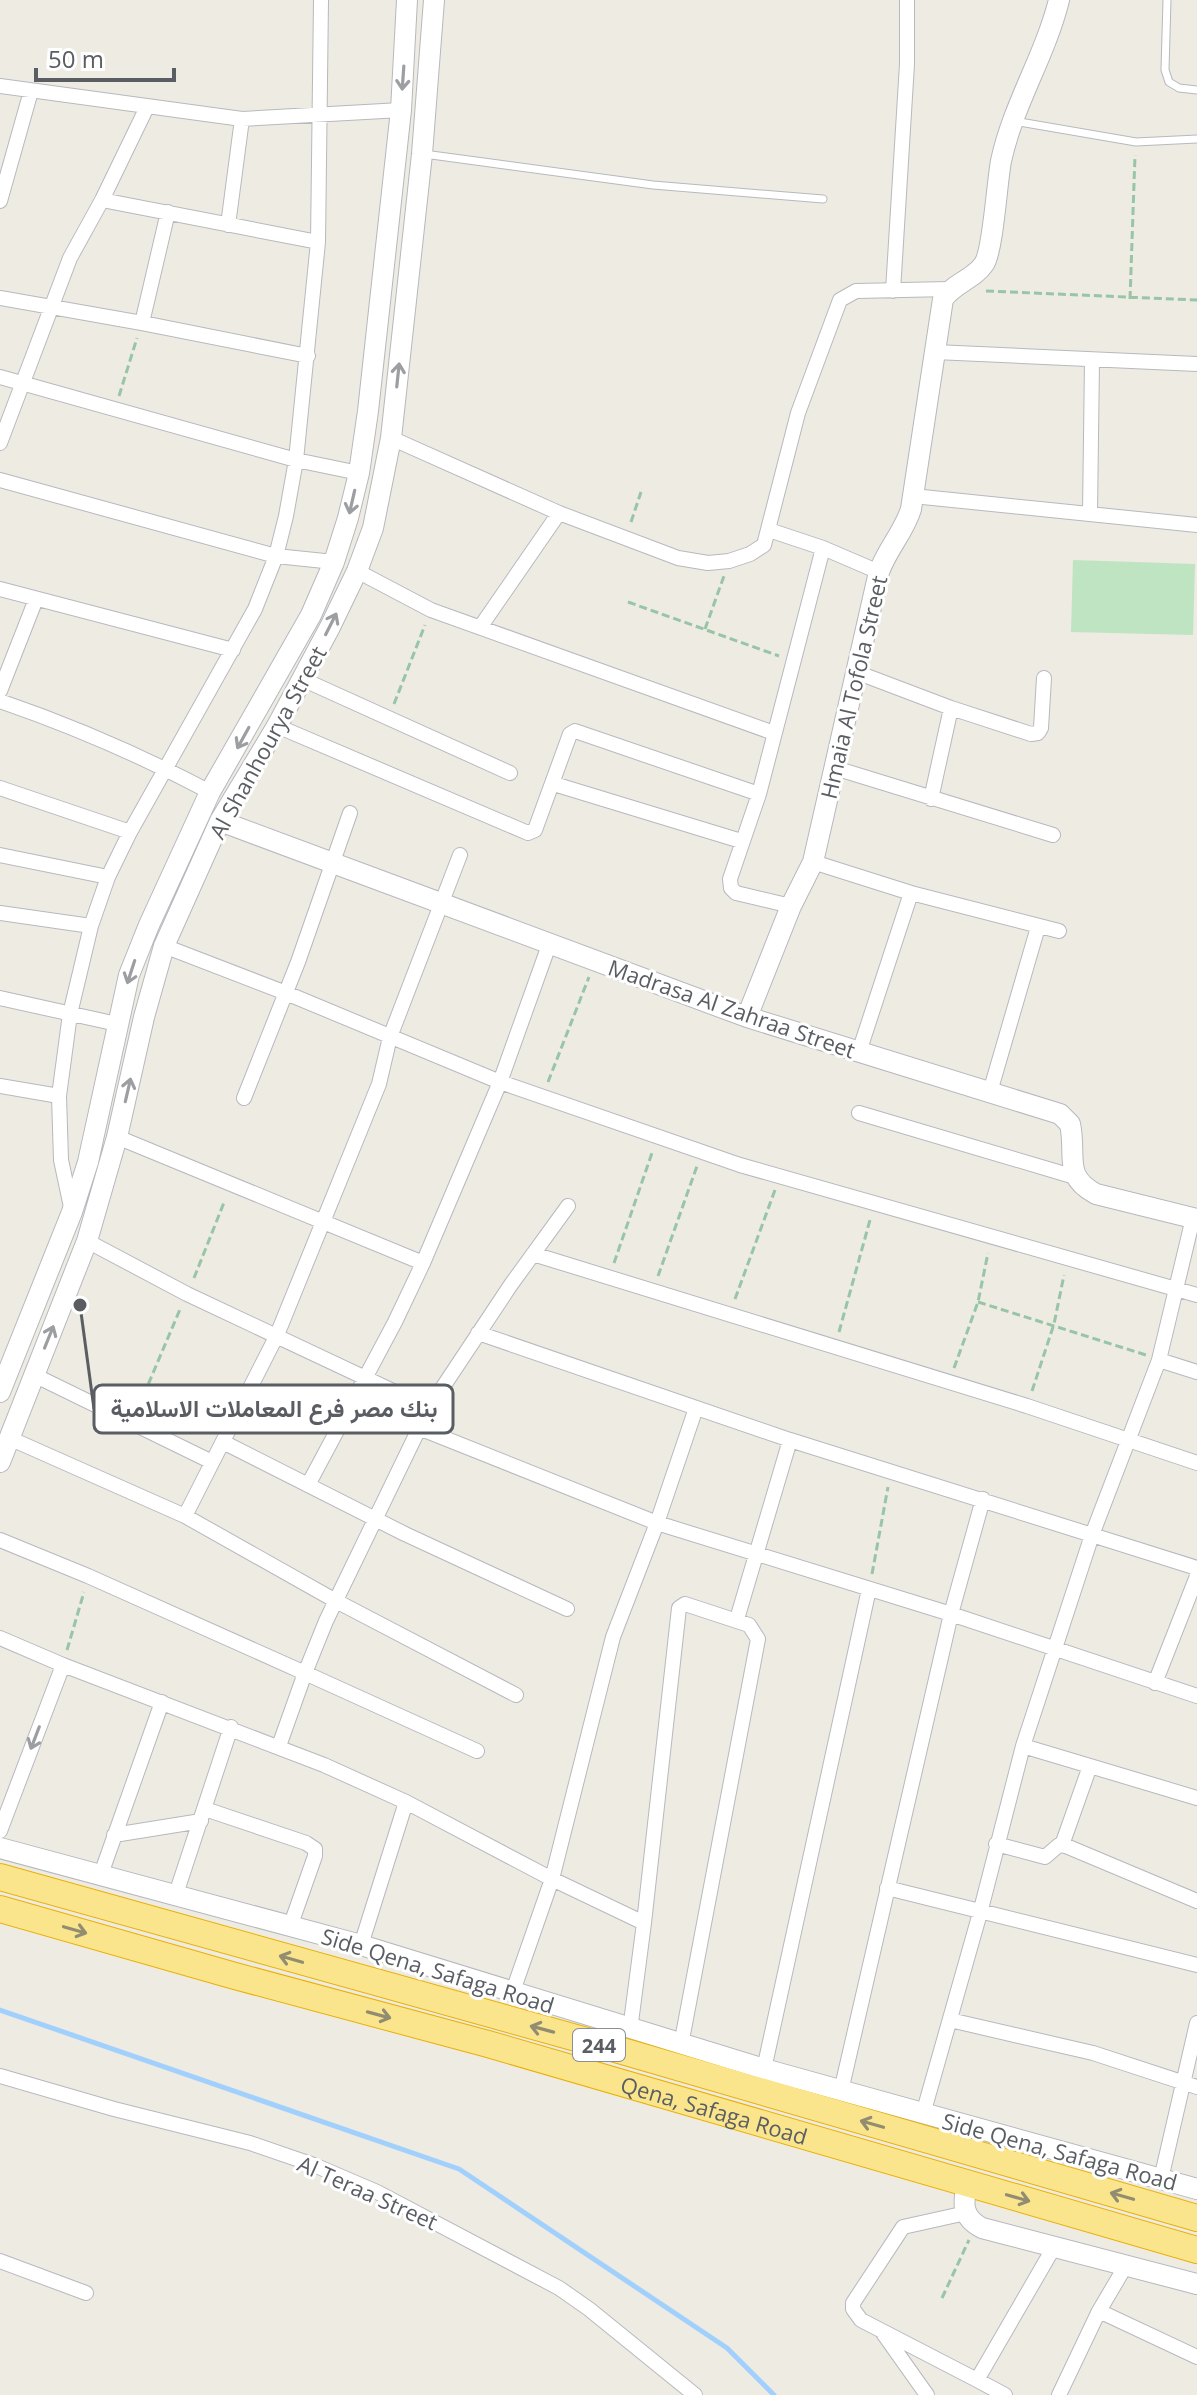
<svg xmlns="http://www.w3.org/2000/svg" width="1197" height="2395" font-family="'Open Sans',Vazirmatn,sans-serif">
<rect width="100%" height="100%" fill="#edebe2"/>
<path fill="#bfe4c1" d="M1073,560L1195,564L1193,635L1071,632Z"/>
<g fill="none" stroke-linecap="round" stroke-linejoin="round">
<path stroke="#a2d0fd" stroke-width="5" d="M0,2010L459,2169L727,2348L774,2395"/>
<g stroke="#b7b9be" stroke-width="9">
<path id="lane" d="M1167,0L1165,70L1169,82L1179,88L1197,90
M1014,121L1136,142L1197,139
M424,154L653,185L823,199"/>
</g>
<g stroke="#b7b9be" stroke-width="16">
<path id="street" d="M0,86L242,119L401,110
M102,200L318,242
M0,201L31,91
M228,225L242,119
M893,291L907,64V0
M0,298L142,323L308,356
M142,323L168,212
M935,352L1197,364
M0,377L296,460L359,473
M391,438L559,513L678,558L708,563L729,561L750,554L764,545L798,413L840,300L856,291L950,289
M0,443L70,258L102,200L147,107
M0,480L276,556L334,562
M913,496L1197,525
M1090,514L1092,361
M769,530L823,548L879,572
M357,571L431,610L774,733
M0,589L233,650
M481,626L559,513
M856,672L951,708L1031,734L1038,733L1041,728L1044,678
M302,679L510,773
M0,691L36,599
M0,701C73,726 142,756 210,792
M277,726L528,833L535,830L570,734L575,731L759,794
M835,768L1053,835
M554,784L741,841
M0,788L130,832
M931,799L951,708
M0,855L108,877
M813,862L911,893L859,1052
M911,893L1059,931
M791,906L736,893L731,888L730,879L759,794L823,548
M0,913L91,926
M164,946L286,993L500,1082L740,1165L1197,1295
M0,998L117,1024
M0,1086L59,1096
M990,1092L1038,927
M244,1098L298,962L350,813
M859,1113L1075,1177
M117,1137L423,1263
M71,1207L61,1160L59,1096L70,1014L91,926L108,877L130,832L255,609L276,556L286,516L296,460L318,242L321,0
M87,1241L187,1294L429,1408
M533,1254L1027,1406L1197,1463
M478,1333L790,1440L1197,1568
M1159,1360L1197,1372
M34,1375L212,1462
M419,1428L657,1523L951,1614L1197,1696
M9,1438L185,1516L336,1601L516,1695
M223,1442L405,1534L567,1609
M308,1485L395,1322L423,1263L500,1082L549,945
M185,1516L277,1335L379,1084L390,1037L460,855
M0,1540L88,1576L305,1673L326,1621L429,1408L510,1286L568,1206
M737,1619L790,1440
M0,1638L63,1665L324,1765L406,1802L552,1879L644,1923L630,2030
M1155,1683L1197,1576
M279,1746L305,1673L477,1751
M1023,1746L1197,1798
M205,1809L306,1843L315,1849V1856L290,1927
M0,1831L63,1665
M114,1835L201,1821
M996,1844L1045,1857L1059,1845L1066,1846L1197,1901
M1062,1845L1090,1766
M100,1877L162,1702
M887,1888L1197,1965
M175,1897L231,1727
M644,1923L679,1608L685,1604L749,1625L758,1639L681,2045
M361,1945L406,1802
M513,1991L552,1879L613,1637L657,1523L696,1408
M950,2020L1093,2053L1197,2087
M764,2069L869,1589
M0,2076L114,2109L250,2143L314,2165L377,2192L559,2288L589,2309L695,2395
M841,2091L951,1614L983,1499
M923,2114L980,1913L1023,1746L1092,1535L1159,1360L1193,1218
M1161,2179L1197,2023
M966,2213L903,2227L853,2303V2309L861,2320L977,2380L1054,2247
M0,2261L86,2293
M1099,2311L1197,2357
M883,2333L927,2395
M977,2380L1005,2395
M1059,2395L1099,2311L1125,2267"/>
</g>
<g stroke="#b6b8be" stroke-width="22">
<path id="secondary" d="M220,821L747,1017L1060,1114L1070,1124C1077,1156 1062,1176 1096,1194L1197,1219
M747,1017L791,906L813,862L879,572C887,549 904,532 911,509L943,299C954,283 974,279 984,264C993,251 997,182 1001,161C1013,105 1045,56 1059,0
M0,1392L72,1212L88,1162L129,975L149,925L210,792L311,615L334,562L348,518L359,473L368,411L401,110L407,0
M0,1462L87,1241L117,1137L144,1017L164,946L220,821L277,726L330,627L357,571L373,528L391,438L422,154L434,0
M0,1848L361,1945L764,2069L1197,2189
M967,2183C963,2203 961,2217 982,2228L1197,2284"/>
</g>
<g stroke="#eab005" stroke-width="28">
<g id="highway">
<path d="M0,1877L612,2048L1197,2218"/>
<path id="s1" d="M0,1909L235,1976L488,2044L1197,2250"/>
</g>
</g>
<path stroke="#98c5a8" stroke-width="3" stroke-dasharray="8 4" stroke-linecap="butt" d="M986,291L1197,300
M1130,299L1135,155
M119,396L137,338
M631,522L641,492
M628,602L779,656
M705,629L724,576
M394,704L425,625
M548,1082L589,977
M614,1263L652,1153
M658,1276L697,1166
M194,1278L225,1200
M735,1299L775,1190
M978,1302L1146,1355
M839,1332L870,1220
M954,1368L978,1302L988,1253
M1032,1391L1054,1324L1064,1275
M139,1406L181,1307
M872,1574L888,1487
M67,1650L84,1592
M942,2298L969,2240"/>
<use href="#lane" stroke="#fff" stroke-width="7"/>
<use href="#street" stroke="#fff" stroke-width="14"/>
<use href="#secondary" stroke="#fff" stroke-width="20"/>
<use href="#highway" stroke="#fae58c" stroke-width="26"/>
</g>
<defs><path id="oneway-shaft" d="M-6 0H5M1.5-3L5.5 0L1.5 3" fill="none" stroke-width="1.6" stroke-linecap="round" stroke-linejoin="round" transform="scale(2)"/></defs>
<g stroke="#9c9ea1">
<use href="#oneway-shaft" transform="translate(403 78) rotate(94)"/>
<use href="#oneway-shaft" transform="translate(398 375) rotate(-84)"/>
<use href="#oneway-shaft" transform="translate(352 502) rotate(103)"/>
<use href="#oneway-shaft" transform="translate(331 624) rotate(-63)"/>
<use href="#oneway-shaft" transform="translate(243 738) rotate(119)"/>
<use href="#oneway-shaft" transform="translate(131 972) rotate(108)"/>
<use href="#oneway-shaft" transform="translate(128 1090) rotate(-77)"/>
<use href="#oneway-shaft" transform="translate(49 1337) rotate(-68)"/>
<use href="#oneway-shaft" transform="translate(35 1738) rotate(111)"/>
</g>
<g stroke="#928d71">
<use href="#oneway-shaft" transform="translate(75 1930) rotate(16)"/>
<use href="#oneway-shaft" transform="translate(291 1959) rotate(-164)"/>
<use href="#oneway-shaft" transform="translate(379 2015) rotate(15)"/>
<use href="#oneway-shaft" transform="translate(542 2029) rotate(-165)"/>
<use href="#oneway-shaft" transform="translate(872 2124) rotate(-164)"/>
<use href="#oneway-shaft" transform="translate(1122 2196) rotate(-164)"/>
<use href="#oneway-shaft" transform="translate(1018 2198) rotate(16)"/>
</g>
<g text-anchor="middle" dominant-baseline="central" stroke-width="6" stroke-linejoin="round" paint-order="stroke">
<rect fill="#fff" stroke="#8c8e92" stroke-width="2" x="573" y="2029" width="52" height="32" rx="6"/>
<g font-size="20" font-weight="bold" fill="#5a5e63">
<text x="599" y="2045">244</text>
</g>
<g font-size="22" fill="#5a5e63" stroke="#fff">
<text transform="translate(853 687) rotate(-77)">Hmaia Al Tofola Street</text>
<text transform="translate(267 742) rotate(-61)">Al Shanhourya Street</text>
<text transform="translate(732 1008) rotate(19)">Madrasa Al Zahraa Street</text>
<text transform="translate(438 1970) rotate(17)">Side Qena, Safaga Road</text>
<text stroke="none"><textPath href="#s1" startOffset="742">Qena, Safaga Road</textPath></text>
<text transform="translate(1060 2151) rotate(15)">Side Qena, Safaga Road</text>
<text transform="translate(368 2192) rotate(24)">Al Teraa Street</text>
</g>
</g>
<path fill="none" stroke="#5a5e63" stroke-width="3" d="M80 1305L94 1409"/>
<circle fill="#5a5e63" stroke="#fff" stroke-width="3" cx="80" cy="1305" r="8"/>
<rect fill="#fff" stroke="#5a5e63" stroke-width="3" x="94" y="1385" width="359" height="48" rx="8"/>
<g font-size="24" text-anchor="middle" font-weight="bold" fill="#5a5e63">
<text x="274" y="1417">بنك مصر فرع المعاملات الاسلامية</text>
</g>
<path d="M36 68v12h138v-12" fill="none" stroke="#5a5e63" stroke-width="4"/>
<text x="48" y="68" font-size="24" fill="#5a5e63" stroke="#ffffff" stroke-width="6" paint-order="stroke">50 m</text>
</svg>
